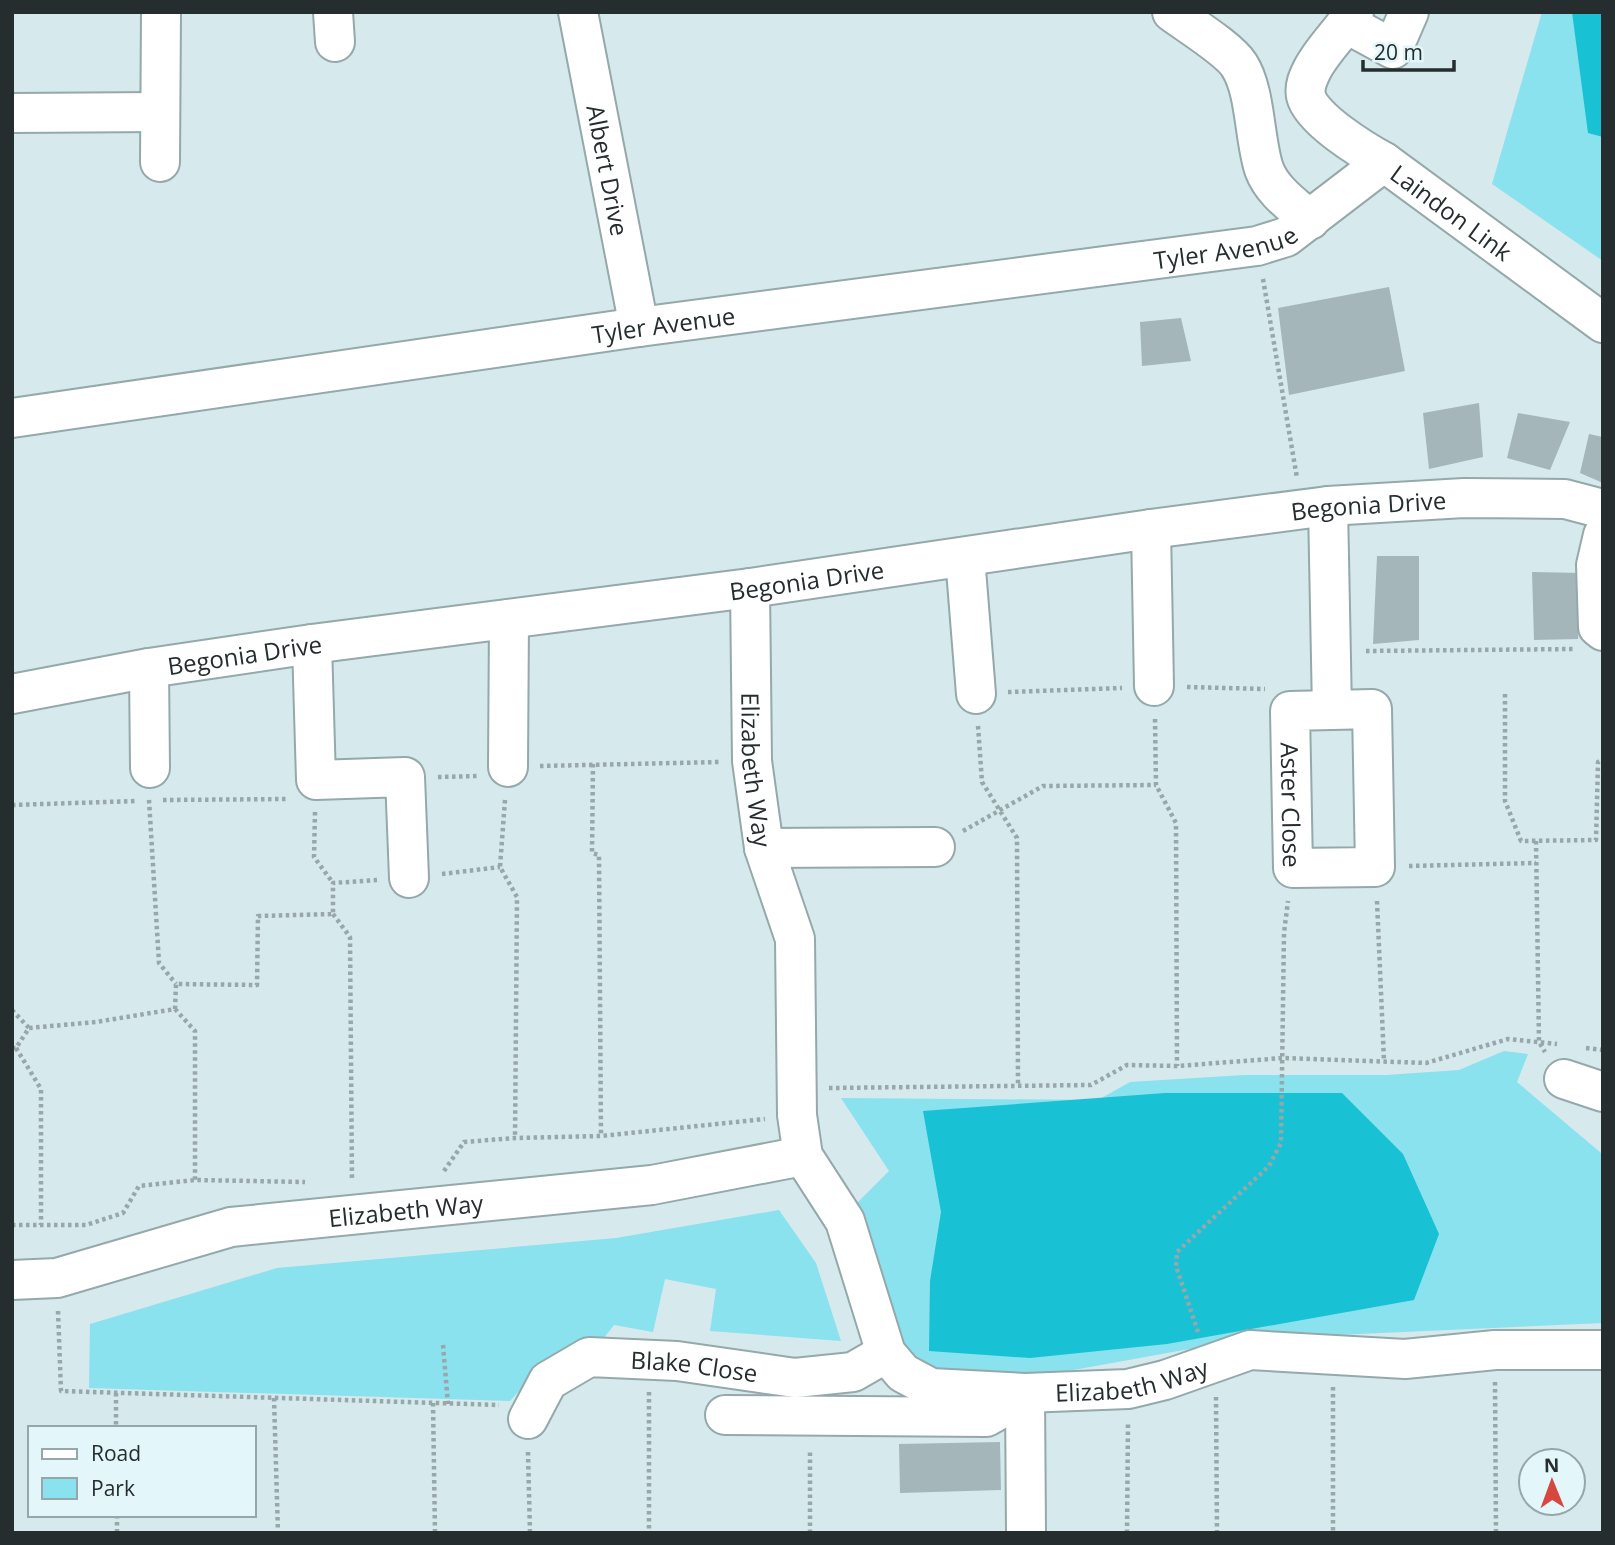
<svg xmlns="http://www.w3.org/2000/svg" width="1615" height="1545" font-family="'Open Sans',sans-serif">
<rect width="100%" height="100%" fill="#d6e9ec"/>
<path fill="#89e2ee" d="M1542,12H1603V261L1492,184Z
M1504,1051L1528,1054L1517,1082L1601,1153L1603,1152V1323L1245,1339L1051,1374L938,1371L901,1347L853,1207L889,1171L841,1098L1098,1100L1130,1082L1244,1075H1386L1459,1070Z
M779,1210L816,1263L841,1341L710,1331L716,1289L665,1279L653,1332L614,1325L603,1339L567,1352L519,1391L510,1401L89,1388L90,1324L277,1268L616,1238Z"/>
<path fill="#18c1d3" d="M1572,12H1603V137L1588,133Z
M1165,1093H1342L1403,1154L1439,1234L1414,1300L1167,1344L1030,1358L929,1351L930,1281L941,1212L923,1111Z"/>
<path fill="#a4b6b9" d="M1389,287L1405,371L1289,395L1278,308Z
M1181,318L1191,361L1142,366L1140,322Z
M1479,403L1483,457L1429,469L1423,413Z
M1518,413L1570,422L1550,470L1507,458Z
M1589,434L1603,437V483L1580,473Z
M1377,556H1419V640L1373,644Z
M1532,572L1582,573L1578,639L1534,640Z
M1000,1442L1001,1490L900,1493L899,1444Z"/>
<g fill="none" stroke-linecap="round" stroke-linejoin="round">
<g stroke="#95a8aa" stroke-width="42">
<g id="minor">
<path d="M333,12L335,42"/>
<path id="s1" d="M578,12L639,327"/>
<path d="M1172,12C1188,24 1229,49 1239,65C1256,91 1254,139 1264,169C1272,191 1293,205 1310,220"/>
<path id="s2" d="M1354,12C1342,32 1322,50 1312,70C1308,78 1304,86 1306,96C1311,119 1364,151 1384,162L1603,323"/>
<path d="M1347,24L1393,49L1409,12"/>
<path d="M12,113L160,112"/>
<path d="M160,162L161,12"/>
<path id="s3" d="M12,418L639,327L1257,246L1286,237L1384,162"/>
<path id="s4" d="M1328,506L1332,710L1290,711L1293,868L1375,867L1372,709L1332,710"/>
<path d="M1151,529L1154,686"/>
<path d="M1603,535L1596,565L1598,627L1603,631"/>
<path d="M965,557L976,694"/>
<path id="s5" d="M750,588L752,761L764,848L795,939L797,1115L803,1156L845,1221L886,1353L903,1373L931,1388L1025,1393L1128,1389L1165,1380L1250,1350L1405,1359L1495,1350H1603"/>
<path d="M312,644L316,780L405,777L409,878"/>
<path d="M149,668L150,768"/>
<path id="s6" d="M12,694L149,668L312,644L750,588L1151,529L1328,506L1464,498L1565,499L1603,509"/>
<path d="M508,767L509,619"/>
<path d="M764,848L935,847"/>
<path d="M1564,1079L1603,1092"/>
<path id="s7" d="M12,1280L57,1278L231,1227L652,1185L803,1156"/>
<path d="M1025,1393L1026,1533"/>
<path d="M725,1415L986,1417L1015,1401"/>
<path id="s8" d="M528,1419L548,1381L589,1357L677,1361L795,1378L853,1372L886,1353"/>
</g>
</g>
<path stroke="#98a7a9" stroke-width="4.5" stroke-dasharray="3.5 3.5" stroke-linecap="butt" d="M1263,279L1297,478
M1366,651L1574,649
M1187,687L1265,689
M1008,692L1122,688
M1505,694V801L1521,841L1596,840L1598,762L1603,761
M1155,719L1156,785L1176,823L1177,1066
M978,726L982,782L1017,838L1018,1086
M593,764L592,853L599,855L601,1136
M540,766L720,762
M438,777L478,776
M149,800L159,963L176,984
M163,800L287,799
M505,800L500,867L517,897L515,1138
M12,805L137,801
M315,812L314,857L333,883
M963,831L1043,786L1156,785
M1536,841L1539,1042L1545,1052
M1409,866L1536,863
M442,874L500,867
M1377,901L1384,1061
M333,914L350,937L352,1181
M175,1009L195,1031V1180
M12,1010L29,1028
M12,1048H16L29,1028L96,1022L175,1009L176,984L257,985L258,916L333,914V883L377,880
M16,1048L41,1089V1225
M1586,1048L1603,1050
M829,1088L1091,1085L1127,1065L1177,1066L1283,1058L1426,1063L1508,1039L1557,1044
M444,1171L464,1142L515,1138L601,1136L765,1119
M12,1225H86L123,1213L139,1186L195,1180L305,1182
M58,1311L61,1391L499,1405
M1198,1332L1176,1266L1177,1252L1269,1166L1281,1143L1284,933L1288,901
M443,1345L448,1404
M1495,1382L1496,1533
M1333,1387V1533
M649,1392V1533
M116,1393V1428
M1216,1397L1217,1533
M274,1398L278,1533
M433,1403L435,1533
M528,1452L530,1533
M117,1515V1533
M810,1533V1450
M1127,1533L1128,1422"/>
<use href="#minor" stroke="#fff" stroke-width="38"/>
</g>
<g text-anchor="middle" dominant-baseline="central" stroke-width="5" stroke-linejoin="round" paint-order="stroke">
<g font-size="24" fill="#252d2e" stroke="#e3f6f9">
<text stroke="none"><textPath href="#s1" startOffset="161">Albert Drive</textPath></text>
<text stroke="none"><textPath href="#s2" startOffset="287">Laindon Link</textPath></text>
<text stroke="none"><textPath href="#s3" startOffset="1225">Tyler Avenue</textPath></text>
<text stroke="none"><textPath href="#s3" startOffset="658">Tyler Avenue</textPath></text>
<text stroke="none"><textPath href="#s6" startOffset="1370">Begonia Drive</textPath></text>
<text stroke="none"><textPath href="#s6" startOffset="803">Begonia Drive</textPath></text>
<text stroke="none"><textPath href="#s6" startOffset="236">Begonia Drive</textPath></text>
<text stroke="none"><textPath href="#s5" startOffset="182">Elizabeth Way</textPath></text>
<text stroke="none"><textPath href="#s4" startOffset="340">Aster Close</textPath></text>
<text stroke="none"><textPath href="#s7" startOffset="402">Elizabeth Way</textPath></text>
<text stroke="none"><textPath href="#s8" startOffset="196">Blake Close</textPath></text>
<text stroke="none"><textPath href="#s5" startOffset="1050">Elizabeth Way</textPath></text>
</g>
</g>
<rect width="1615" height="1545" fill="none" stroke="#252d2e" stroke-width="28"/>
<rect x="28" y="1426" width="228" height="91" fill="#e3f6f9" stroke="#97a6a8" stroke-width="2"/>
<rect x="42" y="1449" width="35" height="10" fill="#ffffff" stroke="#97a6a8" stroke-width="2"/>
<text x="91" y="1461" font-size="21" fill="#252d2e">Road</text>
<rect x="42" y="1478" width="35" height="21" fill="#89e2ee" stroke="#97a6a8" stroke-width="2"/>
<text x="91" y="1496" font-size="21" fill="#252d2e">Park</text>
<g transform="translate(1552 1482) rotate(359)"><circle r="33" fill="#e3f6f9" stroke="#97a6a8" stroke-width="2"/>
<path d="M0-5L12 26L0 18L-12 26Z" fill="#d64742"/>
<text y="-10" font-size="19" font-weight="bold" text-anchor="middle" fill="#252d2e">N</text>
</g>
<path d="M1363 60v10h91v-10" fill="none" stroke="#252d2e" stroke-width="3.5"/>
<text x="1374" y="60" font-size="21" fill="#252d2e" stroke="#e3f6f9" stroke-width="5" paint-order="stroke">20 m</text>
</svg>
